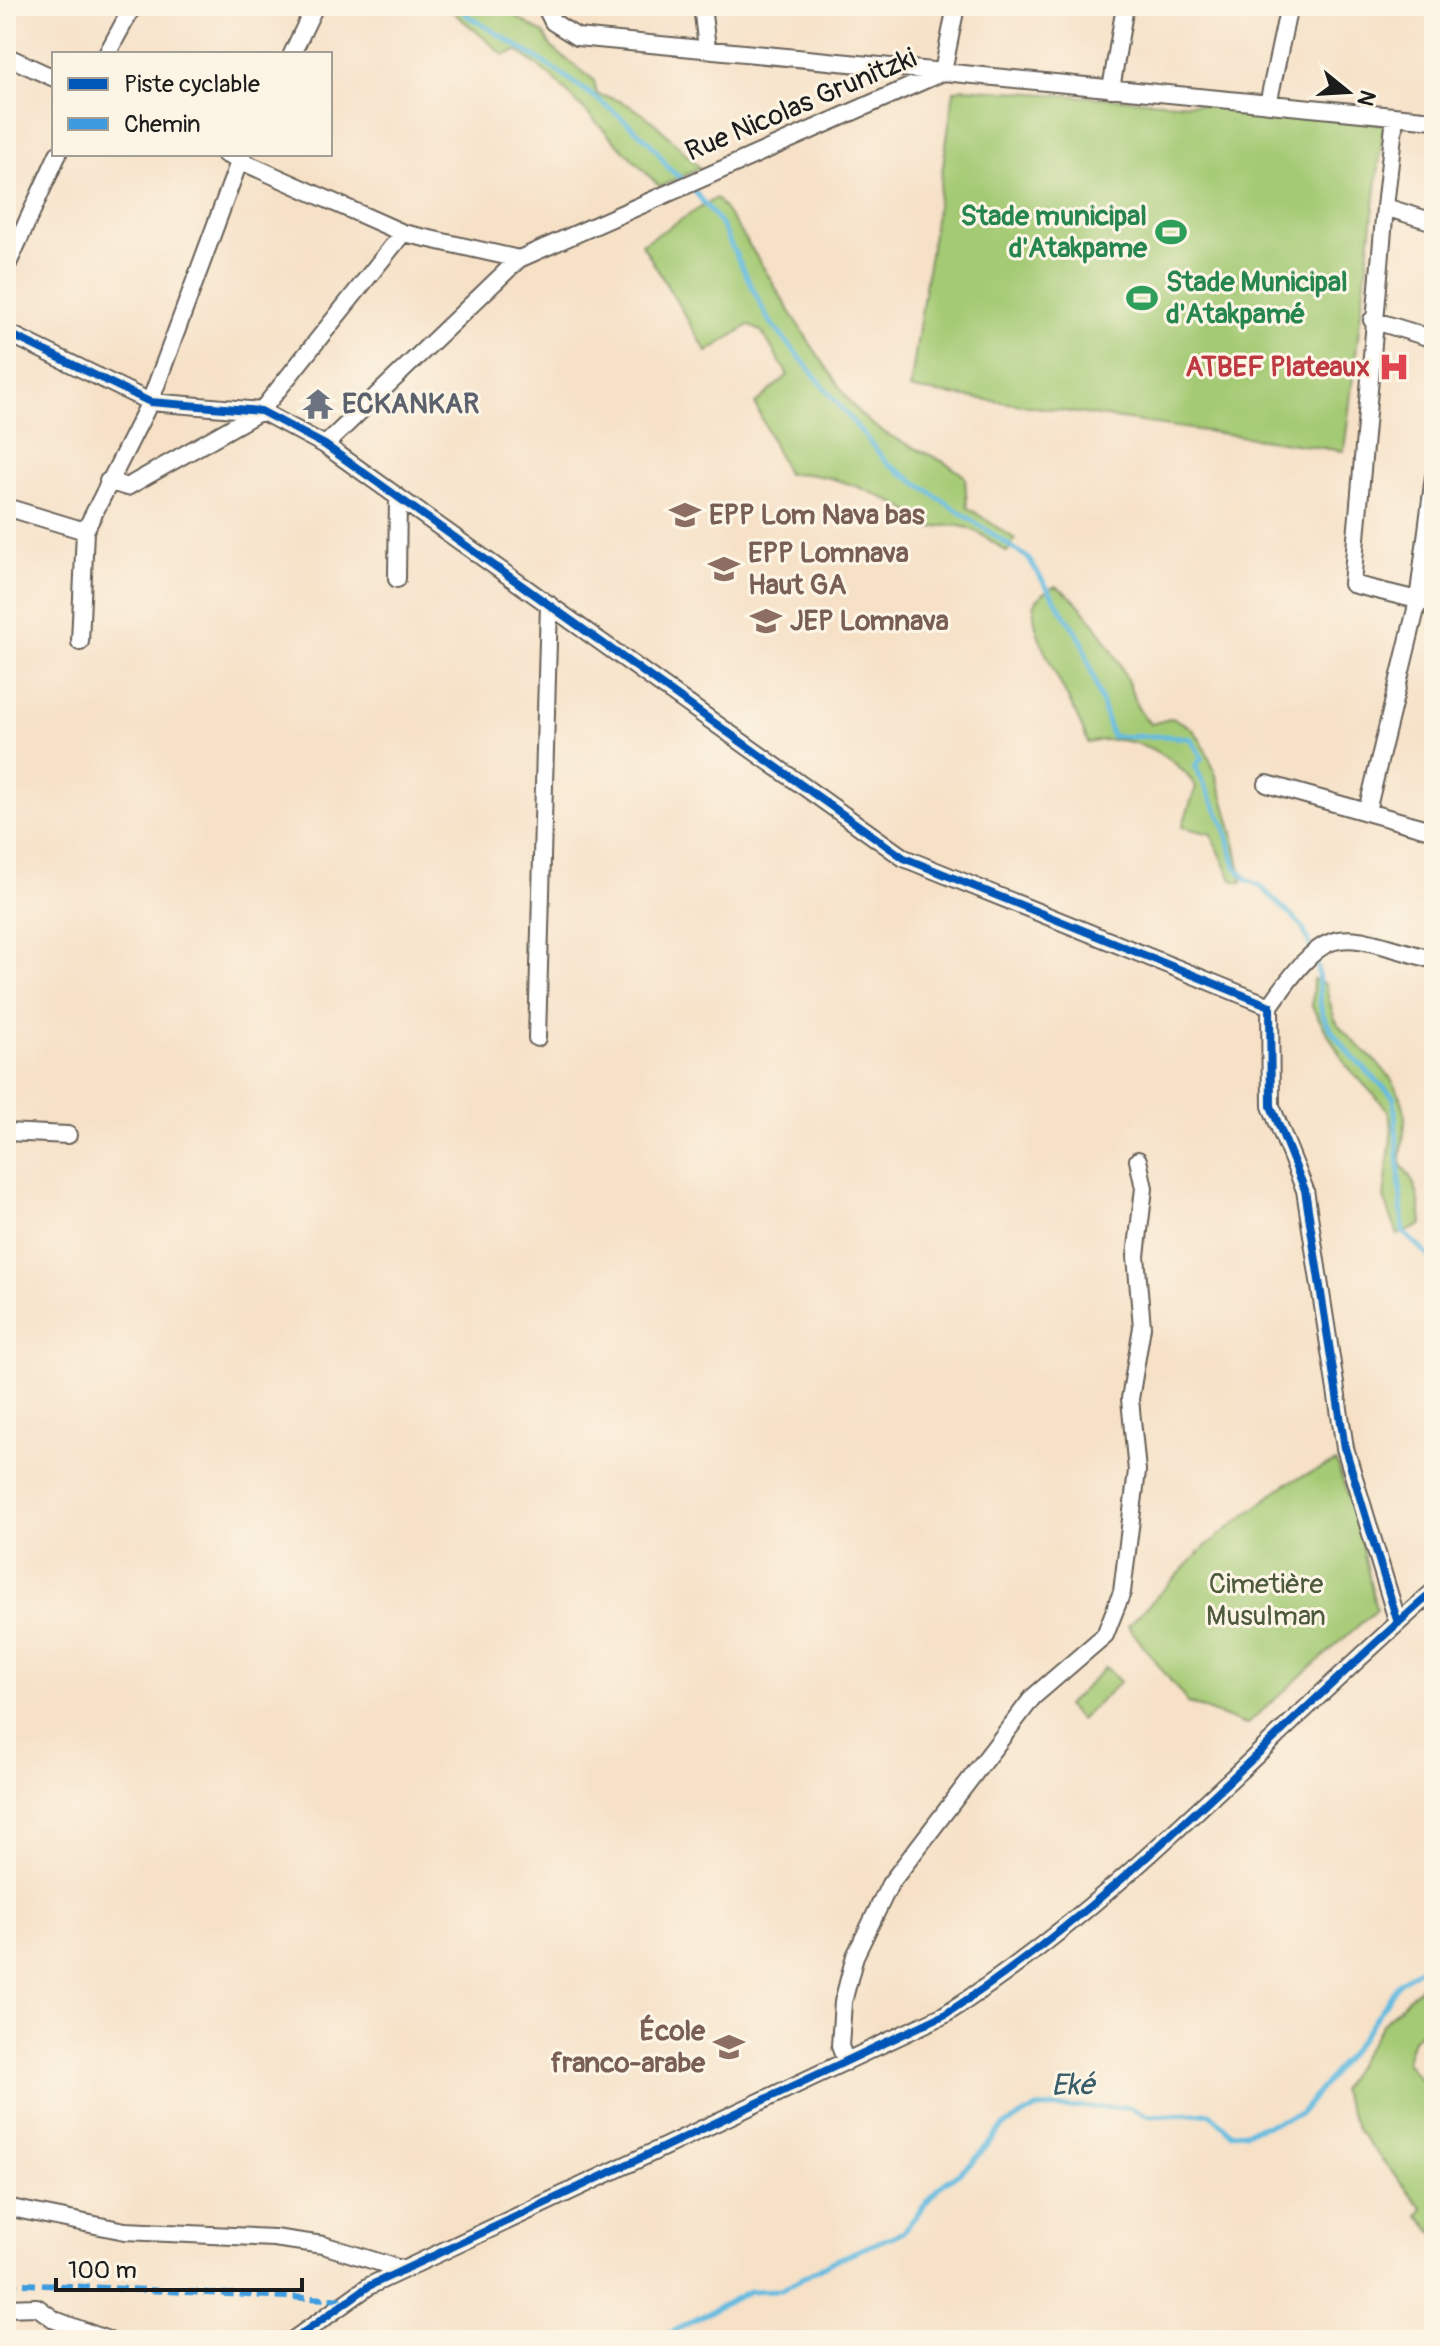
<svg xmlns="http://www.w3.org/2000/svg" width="1440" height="2346" font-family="Pangolin,sans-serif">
<rect width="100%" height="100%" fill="#fcf5e5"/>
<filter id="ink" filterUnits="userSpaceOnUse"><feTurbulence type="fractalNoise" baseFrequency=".0125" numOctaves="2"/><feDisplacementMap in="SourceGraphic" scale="16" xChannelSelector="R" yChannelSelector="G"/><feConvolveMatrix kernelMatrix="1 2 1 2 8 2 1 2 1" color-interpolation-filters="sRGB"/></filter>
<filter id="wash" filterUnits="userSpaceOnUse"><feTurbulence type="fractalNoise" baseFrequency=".006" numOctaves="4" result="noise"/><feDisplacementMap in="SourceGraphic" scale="32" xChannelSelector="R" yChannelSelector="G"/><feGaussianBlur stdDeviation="1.8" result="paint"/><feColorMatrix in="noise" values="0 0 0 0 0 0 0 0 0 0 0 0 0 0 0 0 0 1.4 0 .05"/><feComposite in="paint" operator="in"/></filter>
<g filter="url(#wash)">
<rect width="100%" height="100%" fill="#f6e1c7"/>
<!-- green -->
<path fill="#a5ca74" stroke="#607348" stroke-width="2" d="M446,6H499L544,34L552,48L594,80L597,95C640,99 670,139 700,168L660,187L552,77L518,51L504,55Z
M963,88L1206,105L1384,124L1344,451L910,389L954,91Z
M716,198C759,253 788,314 829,371C839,385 849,403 861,415C894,446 936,451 965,477L967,507L1015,539L1007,552C978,532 968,520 931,528C900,500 829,470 787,474L755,404L788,375L762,332L749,325L707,352L642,244Z
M1055,586C1081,597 1113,649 1125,675C1135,696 1132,706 1151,724L1173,718C1180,722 1188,724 1194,731C1216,757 1238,847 1242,883L1232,880L1211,834L1182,827L1196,787C1173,752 1129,732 1088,743C1077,707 1030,639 1034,608C1036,596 1046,591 1055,586Z
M1313,979L1325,984C1329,996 1331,1014 1338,1024C1360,1053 1393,1067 1403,1104C1409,1123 1400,1145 1401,1165C1418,1183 1420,1201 1422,1225L1398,1235L1384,1198L1392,1128L1388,1110L1346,1065L1312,1007Z
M1336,1462L1357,1521L1376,1610L1246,1725L1188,1703L1128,1626L1206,1546L1287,1483Z
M1106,1667L1120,1682L1080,1720L1066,1706Z
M1434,1973V2016L1413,2039L1406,2061L1434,2097V2233L1418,2215L1423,2209L1358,2131L1340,2090L1383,2023Z"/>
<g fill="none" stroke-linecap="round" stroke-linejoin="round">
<!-- stream -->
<path stroke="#63bbe0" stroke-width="5" d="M463,6L465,14C528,53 594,90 648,141C664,156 662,167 685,181
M692,188L720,223L768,319L887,463L1028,558L1082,641L1112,736C1139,738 1165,733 1191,739L1202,758L1195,766L1224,824L1236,867L1247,880L1259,885L1302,926L1311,949
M1315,958C1322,976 1316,998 1323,1015C1335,1043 1372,1076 1394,1097L1403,1232L1430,1257L1434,1299
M657,2340L749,2291L781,2290L835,2260L903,2232L938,2188L972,2163L1004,2126L1037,2108L1128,2107L1150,2116L1210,2113L1231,2133L1245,2132L1300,2114L1360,2040L1400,1982L1434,1960"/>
</g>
</g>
<g filter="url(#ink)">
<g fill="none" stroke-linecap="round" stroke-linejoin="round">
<defs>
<path id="street" d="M545,6L553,22L577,37L943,72L956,6
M702,6L707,48
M107,54L133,6
M292,54L315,6
M6,56L54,78
M1111,89L1125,6
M1268,104L1289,6
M1395,117L1385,207L1434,222
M225,154L403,233L519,259
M1385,207L1352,584L1434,604
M6,268L58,154
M1372,320L1434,339
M6,332L150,402L261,411L325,445L904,858L1270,1006L1271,1106L1305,1190L1345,1448L1398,1623
M325,445L519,259L943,72L1434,120
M108,481L127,487L261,411L403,233
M6,507L85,531
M397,579L398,497
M80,642L85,531L150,402L242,154
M1267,784L1434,831
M1367,811L1418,601L1434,476
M1270,1006C1332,917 1338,934 1434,960
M537,1038L549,604
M6,1132L68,1135
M846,2062L840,2046L843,2002L855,1956L890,1884L1033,1697L1105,1635L1122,1592L1137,1471L1130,1399L1142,1327L1136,1256L1144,1188L1138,1160
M6,2207L125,2231L274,2238L323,2245L401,2269
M6,2308L37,2307L55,2320L108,2340
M293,2340L369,2286L944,2015C1127,1897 1271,1732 1434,1591"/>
</defs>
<!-- street casing -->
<use href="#street" stroke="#686158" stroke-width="20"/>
<!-- street -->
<use href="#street" stroke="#fff" stroke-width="16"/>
<!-- quiet -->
<path stroke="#3c9bdf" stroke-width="6" stroke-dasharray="12 6" stroke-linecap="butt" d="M6,2283L348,2300"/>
<defs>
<path id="cycleway" d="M6,332L150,402L261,411L325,445L904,858L1270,1006L1271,1106L1305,1190L1345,1448L1398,1623
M293,2340L369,2286L944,2015C1127,1897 1271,1732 1434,1591"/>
</defs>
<!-- cycleway casing -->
<use href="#cycleway" stroke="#fcf5e5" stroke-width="13"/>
<!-- cycleway -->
<use href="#cycleway" stroke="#0057b8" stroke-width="8"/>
</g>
</g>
<!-- icons -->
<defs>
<symbol id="stadium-bare" viewBox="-9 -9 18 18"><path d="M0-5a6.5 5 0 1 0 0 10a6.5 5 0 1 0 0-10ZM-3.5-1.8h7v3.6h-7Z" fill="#2e9e5b" stroke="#fcf5e5" stroke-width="2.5" paint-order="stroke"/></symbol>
<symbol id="hospital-bare" viewBox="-9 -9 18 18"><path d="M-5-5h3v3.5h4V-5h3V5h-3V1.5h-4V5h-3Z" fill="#e0444e" stroke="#fcf5e5" stroke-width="2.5" paint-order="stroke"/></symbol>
<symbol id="temple-bare" viewBox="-9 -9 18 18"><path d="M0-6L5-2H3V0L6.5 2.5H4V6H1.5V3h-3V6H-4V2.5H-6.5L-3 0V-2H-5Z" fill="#6b7280" stroke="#fcf5e5" stroke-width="2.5" paint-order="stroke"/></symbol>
<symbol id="school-bare" viewBox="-9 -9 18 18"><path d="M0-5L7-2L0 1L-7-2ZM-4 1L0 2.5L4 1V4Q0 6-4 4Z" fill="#8d6e63" stroke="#fcf5e5" stroke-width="2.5" paint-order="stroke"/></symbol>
</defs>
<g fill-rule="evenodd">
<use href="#stadium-bare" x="1149" y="210" width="44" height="44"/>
<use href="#stadium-bare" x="1120" y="276" width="44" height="44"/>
<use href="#hospital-bare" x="1372" y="345" width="44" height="44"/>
<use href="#temple-bare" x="296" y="382" width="44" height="44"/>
<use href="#school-bare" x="663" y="493" width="44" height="44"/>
<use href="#school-bare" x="702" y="547" width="44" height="44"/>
<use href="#school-bare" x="744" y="599" width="44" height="44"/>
<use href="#school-bare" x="707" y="2025" width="44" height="44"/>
</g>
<g text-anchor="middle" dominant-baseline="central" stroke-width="6" stroke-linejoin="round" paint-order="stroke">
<!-- street labels -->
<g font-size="28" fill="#1c1c1c" stroke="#fcf5e5">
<text transform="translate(801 105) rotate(-23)">Rue Nicolas Grunitzki</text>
</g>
<!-- leisure labels -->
<g font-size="28" font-weight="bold" fill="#27864d" stroke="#fcf5e5" text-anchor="end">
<text x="1147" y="216">Stade municipal<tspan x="1147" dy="32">d'Atakpame</tspan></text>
<text x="1166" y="282" text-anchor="start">Stade Municipal<tspan x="1166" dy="32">d'Atakpamé</tspan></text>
</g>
<!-- health labels -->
<g font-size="28" font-weight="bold" fill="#be3a42" stroke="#fcf5e5" text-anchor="end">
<text x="1370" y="367">ATBEF Plateaux</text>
</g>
<!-- worship labels -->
<g font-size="28" font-weight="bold" fill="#5b616d" stroke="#fcf5e5" text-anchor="start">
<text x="342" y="404">ECKANKAR</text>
</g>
<!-- education labels -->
<g font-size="28" font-weight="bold" fill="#785e54" stroke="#fcf5e5" text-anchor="start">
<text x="709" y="515">EPP Lom Nava bas</text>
<text x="748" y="553">EPP Lomnava<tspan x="748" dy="32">Haut GA</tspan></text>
<text x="790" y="621">JEP Lomnava</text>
<text x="705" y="2031" text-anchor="end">École<tspan x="705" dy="32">franco-arabe</tspan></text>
</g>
<!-- park labels -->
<g font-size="28" fill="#4c593b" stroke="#fcf5e5">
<text x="1266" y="1584">Cimetière<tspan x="1266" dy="32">Musulman</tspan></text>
</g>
<!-- water labels -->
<g font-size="30" font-style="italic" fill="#385c6a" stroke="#fcf5e5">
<text transform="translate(1073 2085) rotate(-1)">Eké</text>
</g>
</g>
<!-- margin -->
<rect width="1440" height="2346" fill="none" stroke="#fcf5e5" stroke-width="32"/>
<!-- legend -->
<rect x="52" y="52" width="280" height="104" fill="#fcf5e5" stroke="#a29e95" stroke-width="2"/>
<rect x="68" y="78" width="40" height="12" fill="#0057b8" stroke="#a29e95" stroke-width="2"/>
<text x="124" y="92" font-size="24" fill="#1c1c1c">Piste cyclable</text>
<rect x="68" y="118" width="40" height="12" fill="#3c9bdf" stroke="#a29e95" stroke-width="2"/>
<text x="124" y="132" font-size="24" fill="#1c1c1c">Chemin</text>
<!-- north arrow -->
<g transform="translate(1348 92) rotate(108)" stroke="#fcf5e5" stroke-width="6" paint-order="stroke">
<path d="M0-6L14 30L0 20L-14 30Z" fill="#1c1c1c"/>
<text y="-12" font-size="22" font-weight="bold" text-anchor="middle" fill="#1c1c1c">N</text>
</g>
<!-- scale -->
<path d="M56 2278v12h246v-12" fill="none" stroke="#1c1c1c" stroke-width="4"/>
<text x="68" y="2278" font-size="24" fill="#1c1c1c" stroke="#fcf5e5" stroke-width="6" paint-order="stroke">100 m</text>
</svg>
